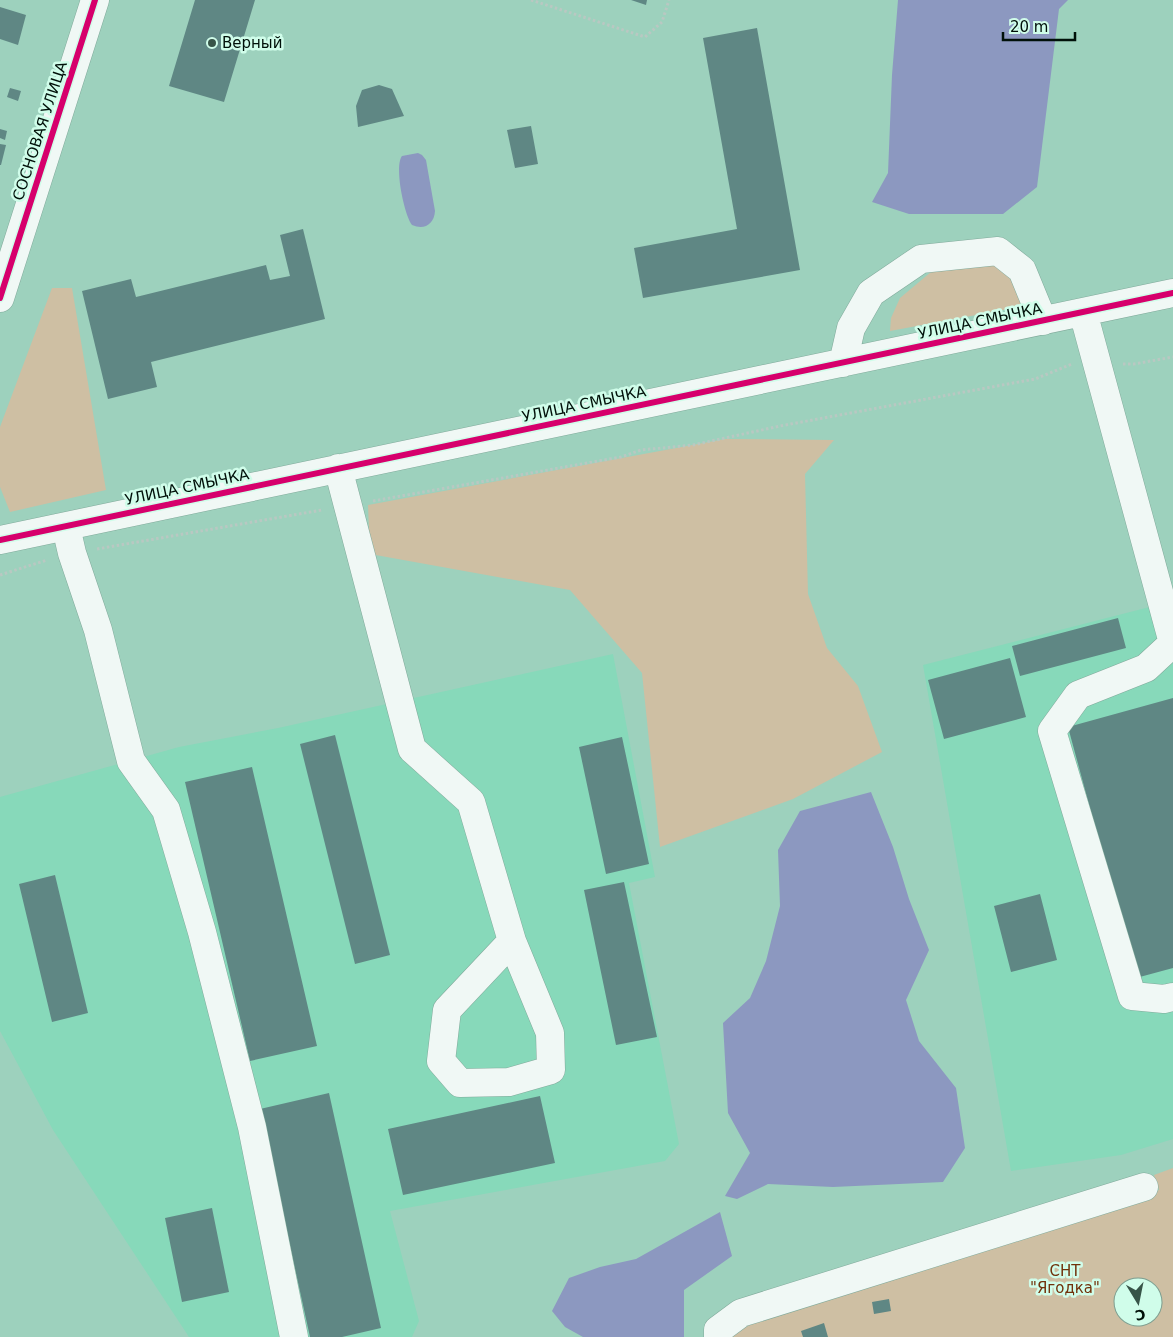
<svg xmlns="http://www.w3.org/2000/svg" width="1173" height="1337" font-family="'DejaVu Sans',sans-serif">
<rect width="100%" height="100%" fill="#9dd1bd"/>
<!-- built -->
<path fill="#87d9ba" d="M1173,601V1139L1121,1155L1011,1171L923,665Z
M613,654L655,877L629,883L679,1144L665,1161L390,1211L419,1321L412,1337H189L53,1130L0,1031V797L179,747L278,728Z"/>
<!-- green -->
<path fill="#cebfa3" fill-rule="evenodd" d="M979,260L1008,270L1020,281V307L890,331L891,318L900,298L931,272Z
M52,288H72L106,490L10,512L0,487V427Z
M725,439L834,440L805,474L808,594L827,648L858,686L882,752L793,799L660,847L642,673L570,590L370,554L368,505Z
M1173,1168V1337H725L747,1320L1159,1190L1154,1175ZM1123,1287H1153V1317H1123Z"/>
<!-- water -->
<path fill="#8c98c0" d="M898,0H1068L1059,9L1037,187L1003,214H909L872,202L888,173L892,75Z
M418,153L422,155L426,160L435,211C434,225 424,230 412,225C404,214 394,166 402,156Z
M871,792L893,847L909,899L929,950L906,1000L919,1041L956,1088L965,1148L943,1182L833,1187L768,1184L737,1199L725,1196L750,1153L728,1113L723,1023L750,998L766,961L780,906L778,850L800,811Z
M720,1212L732,1256L684,1290V1337H583L565,1327L552,1311L569,1278L600,1267L636,1259Z"/>
<!-- building -->
<path fill="#5f8784" d="M195,0H255L224,102L169,86Z
M631,0H647L646,5Z
M0,7L26,15L18,45L0,39Z
M757,28L800,270L643,298L634,248L737,229L703,38Z
M379,85L392,89L404,116L358,127L356,106L362,90Z
M10,88L21,91L18,101L7,97Z
M531,126L538,164L515,168L507,130Z
M0,129L7,131L5,140L0,138Z
M0,144L6,145L1,165H0Z
M303,229L325,319L151,362L157,387L108,399L82,291L131,279L136,297L266,265L270,280L290,276L280,235Z
M1118,618L1126,648L1020,676L1012,646Z
M1010,658L1026,717L944,739L928,680Z
M1173,698V968L1136,978L1068,727Z
M335,735L390,955L355,964L300,744Z
M622,737L649,864L606,874L579,747Z
M252,767L317,1046L250,1061L185,782Z
M55,875L88,1013L52,1022L19,884Z
M624,882L657,1037L616,1045L584,890Z
M1040,894L1057,960L1011,972L994,906Z
M329,1093L381,1328L342,1337H310L260,1109Z
M540,1096L555,1163L403,1195L388,1129Z
M212,1208L229,1292L182,1302L165,1218Z
M889,1299L891,1311L874,1314L872,1302Z
M824,1323L828,1337H803L801,1331Z"/>
<g fill="none" stroke-linecap="round" stroke-linejoin="round">
<defs>
<path id="minor" d="M0,298L95,0
M1083,312L1173,643L1146,668L1078,695L1052,731L1132,996L1164,999L1173,997
M843,363L851,328L871,293L921,259L998,251L1022,270L1043,321
M338,468L412,749L471,802L512,941L447,1010L441,1061L460,1083L509,1082L551,1070L550,1033L512,941
M66,527L72,553L98,630L131,761L166,810L202,932L252,1127L294,1337
M0,540L1173,293
M718,1337V1330L741,1313L1144,1187"/>
</defs>
<!-- minor casing -->
<use href="#minor" stroke="#81aa9b" stroke-width="29"/>
<!-- path -->
<path stroke="#b9c8c2" stroke-width="3" stroke-dasharray="2.5 2.5" stroke-linecap="butt" d="M531,0L645,37L662,22L669,0
M1123,364H1134L1173,357
M373,501L621,457L641,450L693,445L780,426L1035,379L1072,364
M97,549L322,510
M0,575L47,560"/>
<!-- minor -->
<use href="#minor" stroke="#f0f8f5" stroke-width="28"/>
<defs>
<path id="cycleway" d="M0,298L95,0
M0,540L1173,293"/>
</defs>
<!-- cycleway casing -->
<use href="#cycleway" stroke="#d0fdea" stroke-width="9"/>
<!-- cycleway -->
<use href="#cycleway" stroke="#d6006c" stroke-width="6"/>
</g>
<!-- markers -->
<circle fill="#375448" stroke="#d0fdea" stroke-width="2" cx="212" cy="43" r="5"/>
<g text-anchor="middle" dominant-baseline="central" stroke-width="5" stroke-linejoin="round" paint-order="stroke">
<!-- poi labels -->
<g font-size="15" fill="#001009" stroke="#d0fdea" text-anchor="start">
<text x="222" y="43">Верный</text>
</g>
<!-- street labels -->
<g font-size="15" fill="#001009" stroke="#d0fdea">
<text transform="translate(40 131) rotate(-72)">СОСНОВАЯ УЛИЦА</text>
<text transform="translate(980 321) rotate(-12)">УЛИЦА СМЫЧКА</text>
<text transform="translate(584 404) rotate(-12)">УЛИЦА СМЫЧКА</text>
<text transform="translate(187 487) rotate(-12)">УЛИЦА СМЫЧКА</text>
</g>
<!-- park labels -->
<g font-size="15" fill="#71310a" stroke="#d0fdea">
<text x="1065" y="1271">СНТ<tspan x="1065" dy="17">"Ягодка"</tspan></text>
</g>
</g>
<!-- north arrow -->
<g transform="translate(1138 1302) rotate(170)"><circle r="24" fill="#d0fdea" stroke="#7d9e90"/>
<path d="M0-4L9 19L0 12L-9 19Z" fill="#375448"/>
<text y="-8" font-size="14" font-weight="bold" text-anchor="middle" fill="#001009">С</text>
</g>
<!-- scale -->
<path d="M1003 32v8h72v-8" fill="none" stroke="#001009" stroke-width="2.5"/>
<text x="1010" y="32" font-size="15" fill="#001009" stroke="#d0fdea" stroke-width="4" paint-order="stroke">20 m</text>
</svg>
